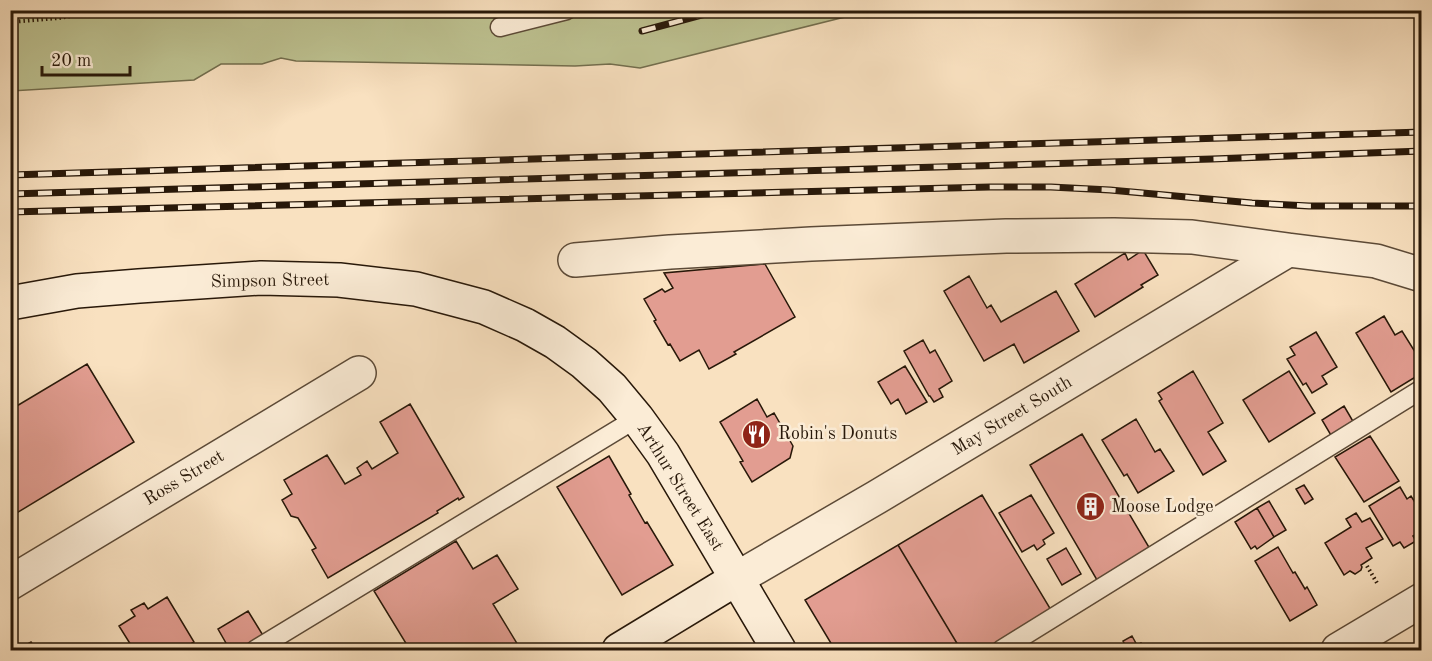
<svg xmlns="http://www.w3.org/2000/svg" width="1432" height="661" font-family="'Old Standard TT',serif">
<rect width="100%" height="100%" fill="#f9e1c0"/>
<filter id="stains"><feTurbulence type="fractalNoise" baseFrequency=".00333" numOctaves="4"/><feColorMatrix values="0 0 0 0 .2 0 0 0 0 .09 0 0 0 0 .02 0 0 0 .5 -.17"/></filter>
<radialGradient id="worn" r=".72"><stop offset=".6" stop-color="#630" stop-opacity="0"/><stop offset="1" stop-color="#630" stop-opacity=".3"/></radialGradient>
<!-- green -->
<path fill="#bec392" stroke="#736e4e" stroke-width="1.5" d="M33,11H869L640,68L610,64L575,66L296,61L281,58L262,64H221L194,80L11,91V13Z"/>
<!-- building -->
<path fill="#e29d91" stroke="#281809" stroke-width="1.5" d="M1143,250L1158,275L1141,285L1143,287L1095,317L1075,284L1125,253L1128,260Z
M765,264L795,317L734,352L736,354L709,369L699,350L680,361L670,344L668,345L654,321L656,320L644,299L662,289L665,292L673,288L664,273Z
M969,276L987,308L991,305L1001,322L1056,291L1079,331L1024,363L1014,344L984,361L944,291Z
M1384,316L1395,335L1402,331L1422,363V373L1391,392L1356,333Z
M1316,332L1337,367L1322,376L1327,384L1312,393L1306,383L1303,385L1287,359L1295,355L1290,347Z
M923,340L930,353L935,350L952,381L939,389L943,397L934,402L930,396H929L904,351Z
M87,364L134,442L10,517V410Z
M905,366L927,402L906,414L898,399L891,404L878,382Z
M1193,371L1223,423L1208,432L1226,461L1203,475L1159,401L1162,399L1158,393Z
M1289,371L1315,413L1269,442L1243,400Z
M757,399L767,417L774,413L793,446L790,458L752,482L740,462L743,461L720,422Z
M410,404L464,497L459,500L458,498L437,511L438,513L328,578L312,550L316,548L298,518L291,516L282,500L292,494L284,480L327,455L345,484L361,475L357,468L367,461L372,469L398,453L380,422Z
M1344,406L1354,423L1332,437L1322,420Z
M1136,419L1155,452L1160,449L1174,471L1138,493L1127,474L1124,476L1102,440Z
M1082,434L1150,549L1097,580L1030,465Z
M1370,436L1399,481L1364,502L1335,457Z
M609,456L631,494L629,495L645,523L647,522L673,565L622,595L557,487Z
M1304,485L1313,499L1305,504L1296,489Z
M1400,487L1407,499L1411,496L1418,507L1415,510L1422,520V530L1413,536L1416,541L1404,548L1400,542L1393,546L1369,506Z
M982,495L1051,610L984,650H961L898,545Z
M1031,495L1054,533L1043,540L1045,544L1037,550L1034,545L1022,552L999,513Z
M1269,501L1286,530L1274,537L1257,508Z
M1257,508L1274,537L1257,549L1255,546L1251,549L1235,522Z
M1356,513L1362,522L1370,518L1383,539L1366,548L1372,558L1361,565L1362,567L1361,570L1355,574L1350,571L1344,575L1325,543L1351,527L1346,519Z
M456,541L473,569L497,555L518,589L493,604L521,650H410L374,591Z
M898,545L961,650H835L805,600Z
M1278,547L1293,573L1295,572L1305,589L1307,587L1317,605L1290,621L1255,561Z
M1066,548L1081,574L1062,585L1047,559Z
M167,597L194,642L180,650H134L119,626L135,616L131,610L144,603L148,609Z
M248,611L264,637L240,650H230L218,629Z
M1132,636L1137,645L1141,643L1145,650H1123L1127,649L1123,641Z
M31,642L36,650H17Z"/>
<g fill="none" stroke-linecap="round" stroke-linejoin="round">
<defs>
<path id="lane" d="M500,27L567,10
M255,650L637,418
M1001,650L1422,389"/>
<path id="street" d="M575,260L670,252L811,244L1006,236L1114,235L1192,237L1288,250
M736,579L877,497L1288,250L1376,261L1422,275
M10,583L359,373
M1338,650L1422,600"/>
<path id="secondary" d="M10,303L77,291L139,286L261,278L339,280L416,289L484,307L525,325L555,342L584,363L612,388L637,418L663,454L779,650
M619,650L736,579"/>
</defs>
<!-- lane casing -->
<use href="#lane" stroke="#5c4a37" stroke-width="21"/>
<!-- street casing -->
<use href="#street" stroke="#5c4a37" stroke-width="36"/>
<!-- secondary casing -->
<use href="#secondary" stroke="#281809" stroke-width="36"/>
<!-- path -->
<path stroke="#281809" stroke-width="4" stroke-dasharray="1.5 3" stroke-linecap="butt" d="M10,22L59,18L109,10
M1367,566L1377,583"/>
<!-- lane -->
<use href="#lane" stroke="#fbecd6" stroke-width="18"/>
<!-- street -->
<use href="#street" stroke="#fbecd6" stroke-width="33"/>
<!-- secondary -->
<use href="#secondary" stroke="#fbecd6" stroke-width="33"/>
<defs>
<path id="rail" d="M642,31L720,10
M10,175L1422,132
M10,194L1212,159L1422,151
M10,212L990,187H1051L1110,190L1252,203L1309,206H1422"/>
</defs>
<!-- rail casing -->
<use href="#rail" stroke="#281809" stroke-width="7"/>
<!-- rail -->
<use href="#rail" stroke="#fbecd6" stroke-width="4.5" stroke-dasharray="14" stroke-linecap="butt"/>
</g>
<!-- icons -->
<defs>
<symbol id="restaurant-disc" viewBox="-11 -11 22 22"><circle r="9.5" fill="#8f2418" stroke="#fbecd6"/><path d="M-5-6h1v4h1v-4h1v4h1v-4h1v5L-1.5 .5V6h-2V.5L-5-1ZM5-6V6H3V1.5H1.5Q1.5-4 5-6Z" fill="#fff"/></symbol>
<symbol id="building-disc" viewBox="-11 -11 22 22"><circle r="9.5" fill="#8f2418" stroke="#fbecd6"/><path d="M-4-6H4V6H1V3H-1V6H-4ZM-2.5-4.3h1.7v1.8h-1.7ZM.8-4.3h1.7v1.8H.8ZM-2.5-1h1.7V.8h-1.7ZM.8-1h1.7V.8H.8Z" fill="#fff"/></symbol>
</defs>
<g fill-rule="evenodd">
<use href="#restaurant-disc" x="740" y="418" width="33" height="33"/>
<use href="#building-disc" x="1074" y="490" width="33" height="33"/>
</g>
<g text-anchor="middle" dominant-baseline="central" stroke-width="5" stroke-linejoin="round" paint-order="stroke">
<!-- street labels -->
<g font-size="18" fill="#281809" stroke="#fbecd6">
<text transform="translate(270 281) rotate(-1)">Simpson Street</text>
<text transform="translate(1012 416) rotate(-31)">May Street South</text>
<text transform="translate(184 478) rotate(-31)">Ross Street</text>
<text transform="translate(680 487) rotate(58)">Arthur Street East</text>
</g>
<!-- poi labels -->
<g font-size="18" fill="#281809" stroke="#fbecd6" text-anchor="start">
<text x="778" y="434">Robin's Donuts</text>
<text x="1111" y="507">Moose Lodge</text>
</g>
</g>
<!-- margin -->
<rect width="1432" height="661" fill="none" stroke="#f9e1c0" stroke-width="36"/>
<rect x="12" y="12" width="1408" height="637" fill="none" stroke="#281809" stroke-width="3"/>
<rect x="18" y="18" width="1396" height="625" fill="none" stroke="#281809" stroke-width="1.5"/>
<!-- scale -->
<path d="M42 66v9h88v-9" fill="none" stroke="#281809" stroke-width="3"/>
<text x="51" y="66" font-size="18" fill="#281809" stroke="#fbecd6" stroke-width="4.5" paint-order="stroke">20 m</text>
<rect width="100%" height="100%" filter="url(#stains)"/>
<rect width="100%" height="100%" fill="url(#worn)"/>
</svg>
